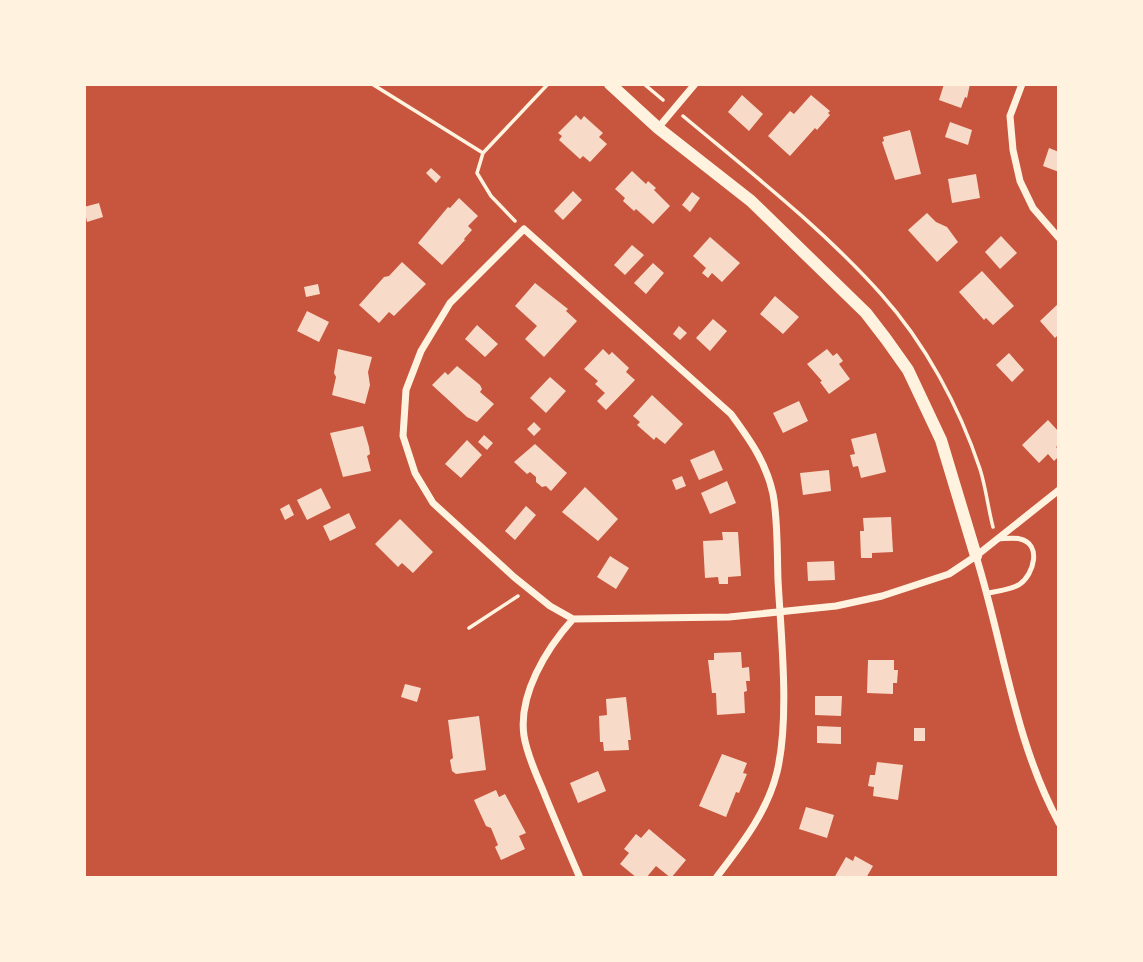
<svg xmlns="http://www.w3.org/2000/svg" width="1143" height="962" font-family="'Times New Roman',serif">
<rect width="100%" height="100%" fill="#c8553d"/>
<!-- building -->
<path fill="#f7dbc8" d="M944,84H970L967,98L965,97L961,108L939,100Z
M742,95L763,114L749,131L728,112Z
M811,95L830,111L828,113L830,115L817,130L815,128L790,156L768,136L790,111L794,114Z
M576,115L581,120L584,116L603,133L599,137L607,144L590,162L583,156L580,159L559,140L562,136L558,133Z
M950,122L972,130L968,145L945,137Z
M910,130L921,174L895,180L882,142L884,141L883,137Z
M1049,148L1059,152V172L1043,166Z
M431,168L441,177L436,183L426,173Z
M632,171L646,184L648,181L656,188L654,190L670,206L653,224L636,209L634,211L623,201L625,198L615,189Z
M976,174L980,198L952,203L948,179Z
M573,191L582,200L563,220L554,211Z
M692,192L700,198L690,212L682,205Z
M459,198L478,216L468,226L472,230L464,239L465,240L442,265L418,243L448,207L450,208Z
M99,203L103,217L87,222L84,207Z
M927,213L936,222L947,227L958,242L937,262L908,230Z
M1001,236L1017,253L1000,269L985,252Z
M710,237L740,263L722,282L712,273L708,278L702,273L706,268L693,256Z
M632,245L644,255L625,275L614,265Z
M402,262L426,284L394,316L389,312L379,323L359,305L384,277L389,276Z
M653,263L664,273L646,294L634,283Z
M982,271L1014,306L993,325L986,318L984,320L959,292Z
M535,283L568,309L566,311L577,321L544,357L525,339L537,326L515,306Z
M318,284L320,294L306,297L304,287Z
M775,296L799,317L783,334L760,314Z
M1059,303V334L1055,338L1040,321Z
M307,311L329,322L319,342L297,331Z
M713,319L727,331L710,351L696,338Z
M477,325L498,344L485,357L465,339Z
M679,326L687,333L680,340L673,334Z
M338,349L372,357L368,372L370,385L365,404L332,395L336,377L334,373Z
M603,349L609,355L612,352L629,368L626,372L635,380L606,410L597,401L605,393L595,384L598,381L584,369Z
M827,349L833,356L837,353L843,361L839,364L850,379L829,394L820,382L822,381L807,364Z
M1009,353L1024,370L1012,382L996,365Z
M457,366L480,385L482,389L480,392L494,404L477,422L467,417L432,385L445,372L448,375Z
M550,377L566,391L546,413L530,398Z
M652,395L683,424L665,444L656,437L654,440L637,425L640,422L633,416Z
M799,401L808,421L783,433L773,413Z
M1048,420L1059,432V444L1056,447L1059,450V456L1054,461L1048,454L1039,463L1022,445Z
M534,422L541,429L534,436L527,429Z
M363,426L369,447L370,454L367,456L371,471L343,477L330,433Z
M876,433L886,472L861,478L858,466L853,467L850,455L855,454L851,439Z
M484,435L493,443L487,450L478,442Z
M467,440L482,455L461,478L445,464Z
M535,444L567,473L551,491L546,486L542,487L536,482V477L530,472L527,474L514,462Z
M714,450L723,470L699,480L690,460Z
M829,470L831,491L803,495L800,473Z
M682,476L686,486L676,490L672,480Z
M727,481L736,503L710,514L701,493Z
M585,487L618,519L598,541L562,512Z
M321,488L331,508L307,520L297,500Z
M289,504L294,515L285,520L280,509Z
M526,506L536,515L515,540L505,531Z
M349,513L356,528L330,541L323,526Z
M891,517L893,552L872,553V558H861L860,531H864L863,518Z
M400,519L433,552L413,573L402,563L398,567L375,544Z
M722,532H738L741,576L728,577V584H719L718,577L705,578L703,541L723,540Z
M610,556L629,568L616,589L597,577Z
M834,561L835,580L808,581L807,562Z
M741,652L742,668L749,667L750,681H746L747,691L744,692L745,713L717,715L716,693H712L708,660H714V653Z
M868,660H894V670H898L897,683H893V694L867,693Z
M405,684L421,688L417,702L401,697Z
M815,696H842L841,716L815,715Z
M626,697L631,740H628L629,750L604,751L603,742H600L599,716L607,715L606,699Z
M479,716L486,770L456,774L452,771L450,760L453,758L448,720Z
M817,726L841,727V744L817,743Z
M914,728H925V741H914Z
M722,754L747,763L743,773L747,774L739,793L736,792L726,817L699,806Z
M877,762L903,765L898,800L873,796L874,787L868,786L870,775H875Z
M598,771L606,791L578,803L570,783Z
M496,790L499,797L505,794L526,833L519,836L525,849L501,860L495,847L498,845L491,828L486,826L474,800Z
M806,807L834,815L827,838L799,829Z
M649,829L686,860L671,878L656,866L646,878H637L620,864L629,853L624,849L636,834L641,838Z
M855,856L873,866L866,878H834L846,857L853,861Z"/>
<g fill="none" stroke-linecap="round" stroke-linejoin="round">
<!-- path -->
<path stroke="#fff3e0" stroke-width="3.5" d="M372,84L483,153
M644,84L663,100
M683,116C750,172 822,228 881,294C925,343 959,406 980,469C986,488 988,508 993,527
M515,221L491,196L477,173L483,153L548,84
M469,628L518,596"/>
<!-- service -->
<path stroke="#fff3e0" stroke-width="5" d="M988,593C998,591 1012,590 1020,584C1034,574 1042,544 1020,539C1014,537 1004,539 998,539"/>
<!-- minor -->
<path stroke="#fff3e0" stroke-width="7" d="M1022,84L1010,116L1013,150L1020,181L1033,208L1059,238
M658,128L695,84
M976,556C1004,646 1014,740 1059,823
M573,619C546,649 518,695 524,736C527,754 535,772 542,788C554,818 567,848 580,878
M716,878C741,845 767,813 777,772C790,718 781,636 778,580C777,552 778,521 773,494C766,462 750,440 731,414L524,229L450,303L421,351L406,390L403,436L415,473L433,503L514,577L550,606L573,619L729,617L836,606L882,596L949,574L976,556L1059,490"/>
<!-- tertiary -->
<path stroke="#fff3e0" stroke-width="12" d="M610,84L658,128L751,201L866,313L886,339L908,370L941,440L976,556"/>
</g>
<!-- border -->
<rect width="1143" height="962" fill="none" stroke="#fff3e0" stroke-width="172"/>
</svg>
